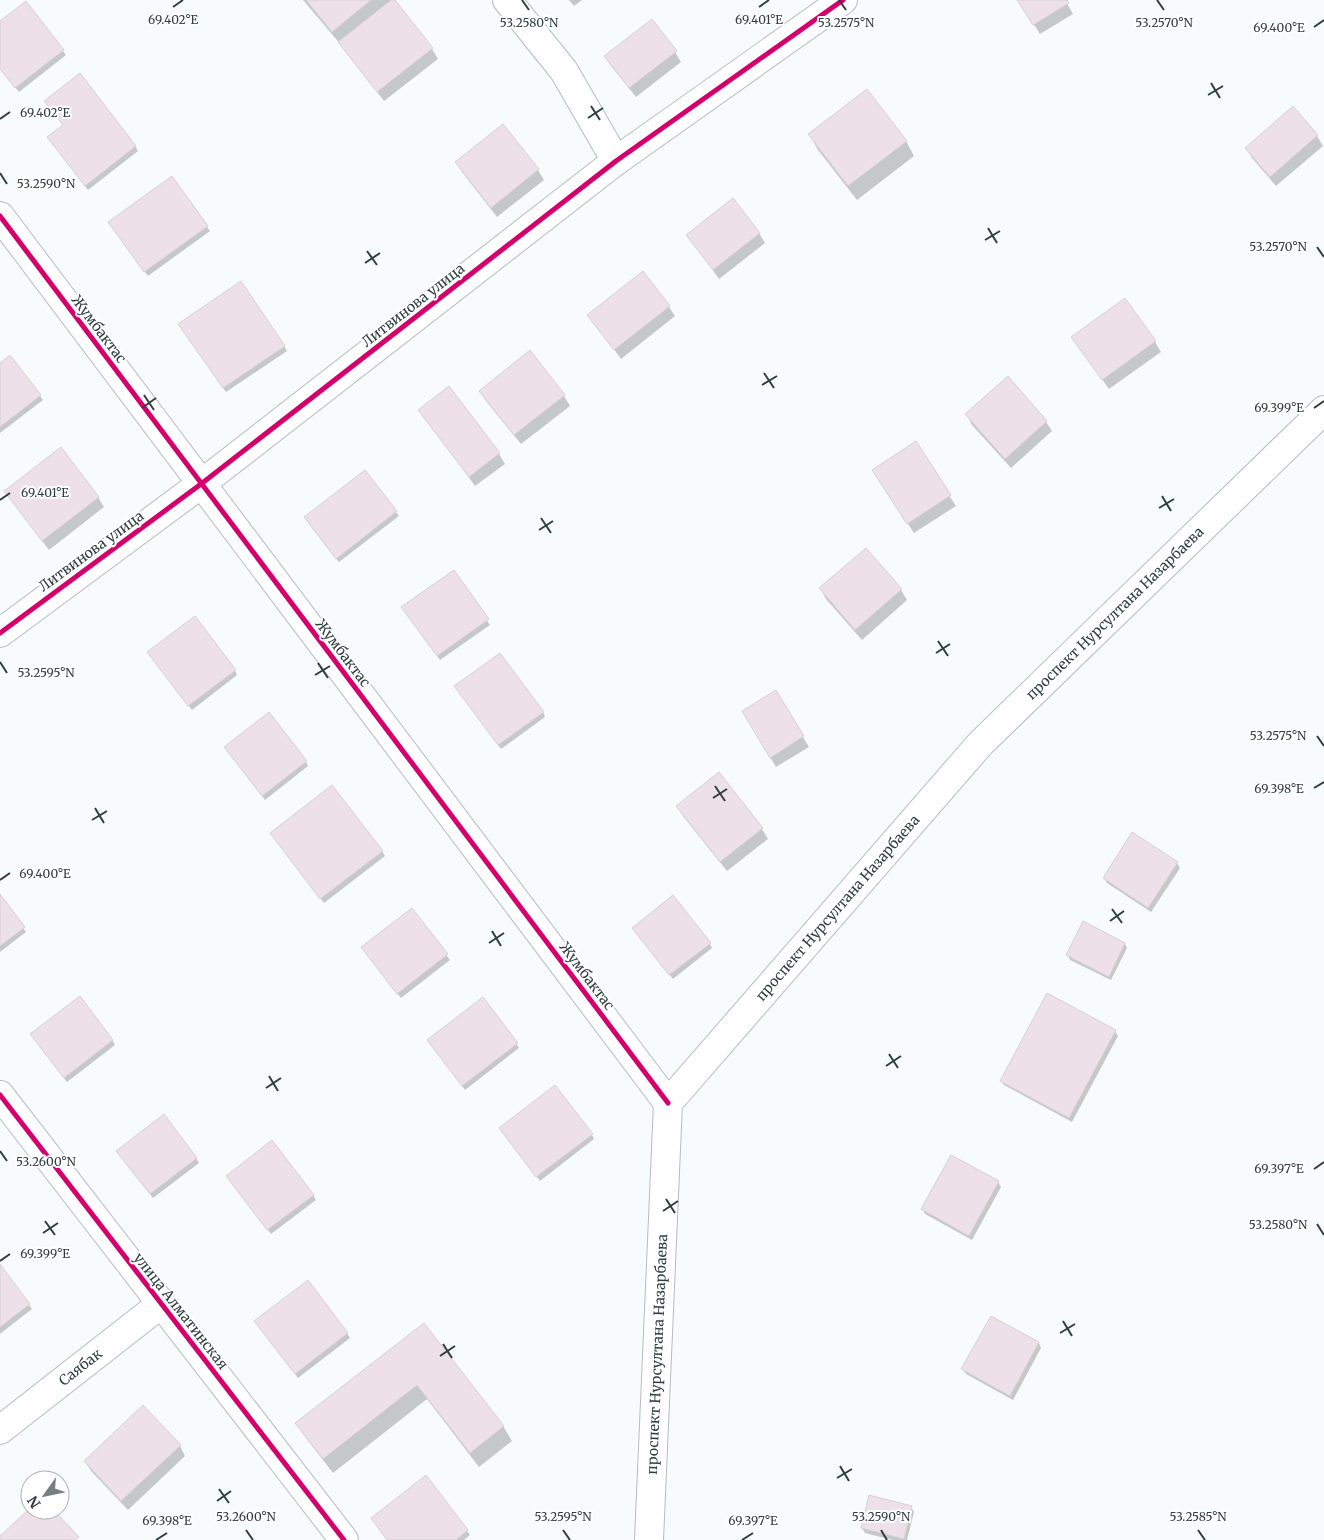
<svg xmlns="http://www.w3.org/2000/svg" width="1324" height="1540" font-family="Merriweather,serif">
<rect width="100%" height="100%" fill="#f7fbfb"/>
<!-- shadow -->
<path fill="#0003" d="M303,0H394L432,49L438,59L384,101L342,46Z
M569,0H582L574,6Z
M1018,0H1065L1073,14L1040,34Z
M0,22L63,51L66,55L19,92L0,69Z
M675,52L681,62L636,97L611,66L606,56Z
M48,106L135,146L138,151L88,190L51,142L64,126Z
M1293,108L1317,136L1323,146L1276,186L1252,158L1246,148Z
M503,125L538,170L544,180L497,217L462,172L456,162Z
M810,135L906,141L914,156L857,200L818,150Z
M112,226L207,227L210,231L148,276Z
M759,233L765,243L719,279L688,235Z
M669,307L675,316L621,359L589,315Z
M183,329L284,346L287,351L226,392Z
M1073,338L1155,342L1161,352L1109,389Z
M530,352L564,396L570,406L521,444L486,401L480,391Z
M10,357L43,400L0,433V365Z
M420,410L499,454L505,464L475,486Z
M967,415L1046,422L1052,431L1011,468L972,425Z
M915,443L956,506L914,533L879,480Z
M365,472L399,516L339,562L308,522Z
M98,497L104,507L49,550L12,501Z
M866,550L901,590L907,600L862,640L826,599L821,589Z
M454,571L490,625L440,660L406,612Z
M152,657L235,670L237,675L192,710Z
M459,691L543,712L545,717L501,749Z
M743,712L803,737L809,747L776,767Z
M228,752L306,762L308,766L265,800Z
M677,806L762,829L768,839L727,871L683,816Z
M274,838L382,851L385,856L324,903Z
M1177,863L1180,868L1151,912L1107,883L1104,878Z
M0,896L26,932L0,952Z
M412,910L450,960L401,998L365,952Z
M636,933L710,944L712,948L673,979Z
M1125,944L1127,948L1111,980L1070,960L1068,955Z
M1115,1031L1118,1036L1072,1122L1004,1085L1001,1081Z
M34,1039L112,1040L115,1045L67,1082Z
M516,1043L519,1048L465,1090L431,1044Z
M503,1133L592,1135L594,1139L540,1181Z
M120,1156L196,1158L199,1163L153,1198Z
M230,1181L313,1195L316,1200L271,1234Z
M998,1182L1001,1187L972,1240L925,1214L922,1209Z
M0,1266L32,1309L0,1334Z
M992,1317L1039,1343L1041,1348L1013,1400L966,1374L963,1369Z
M424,1324L503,1426L512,1441L479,1467L427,1399L333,1473L306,1438L297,1423Z
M258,1326L347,1333L350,1338L298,1378Z
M180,1446L185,1456L128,1510L91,1471L85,1461Z
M426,1477L470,1535L464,1540H388Z
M911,1507L914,1512L907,1540H892L865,1533L862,1528Z"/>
<!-- building -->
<path fill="#eee0e8" stroke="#d5d1d4" d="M306,0H371L332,32Z
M391,0H395L433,48L377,92L338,42Z
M1017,0H1067L1069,3L1033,25Z
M26,1L64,50L15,88L0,69V21Z
M652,19L677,51L629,88L604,56Z
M80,73L136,146L85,186L47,137L63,125L44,101Z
M867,89L907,141L848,186L808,134Z
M1293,106L1318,135L1270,177L1245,148Z
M503,124L539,169L491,208L455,162Z
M172,176L208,226L144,272L108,222Z
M733,198L760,233L713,270L686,235Z
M643,271L670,306L614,350L587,315Z
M241,281L285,346L223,388L178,324Z
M1125,298L1156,341L1102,380L1071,337Z
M530,350L565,395L514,435L479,391Z
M10,355L41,395L0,427V363Z
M1008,376L1047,421L1005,459L965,414Z
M449,386L500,453L469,477L418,410Z
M916,441L951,495L907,524L872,470Z
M61,447L99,497L42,541L4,491Z
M365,470L397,511L336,559L304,517Z
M866,548L902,589L855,630L819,588Z
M454,570L489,619L437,656L401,607Z
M195,616L236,670L188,706L147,652Z
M500,653L544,712L498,745L454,686Z
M776,690L804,736L770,758L742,711Z
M269,712L307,761L262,796L224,747Z
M719,772L763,828L720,862L676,806Z
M332,785L383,851L320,899L270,833Z
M1132,832L1178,862L1148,908L1103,878Z
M0,894L25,927L0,946Z
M673,895L711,943L669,975L632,928Z
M412,908L448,954L397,994L361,947Z
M1083,921L1125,943L1109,977L1066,955Z
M1047,993L1116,1030L1069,1118L1000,1081Z
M80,996L113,1040L64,1078L30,1034Z
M483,997L518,1043L462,1086L427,1040Z
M555,1085L593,1134L536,1177L499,1128Z
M164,1114L197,1158L150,1194L116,1151Z
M272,1140L314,1195L267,1230L226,1176Z
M951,1155L999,1181L969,1236L921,1209Z
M0,1264L30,1304L0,1327Z
M308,1280L348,1333L295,1374L254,1321Z
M991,1316L1039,1342L1010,1396L961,1369Z
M424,1323L504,1426L470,1453L417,1385L323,1459L295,1423Z
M143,1405L181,1445L121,1501L84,1461Z
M426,1475L468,1530L456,1540H387L371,1518Z
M869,1495L912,1506L904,1539L861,1528Z
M30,1508V1510H54L79,1537L75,1540H0V1536Z"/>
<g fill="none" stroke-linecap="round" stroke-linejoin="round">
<defs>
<g id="minor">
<path d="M507,0L564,71L616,161"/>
<path d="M0,216L668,1103"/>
<path d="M0,633L201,484L616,161L843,0"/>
<path d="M0,1095L344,1540"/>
<path id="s1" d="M0,1430L161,1304"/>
<path id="s2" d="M649,1540L668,1103L980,744L1324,410"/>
</g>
</defs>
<!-- minor casing -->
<use href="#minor" stroke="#b5bdbe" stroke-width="30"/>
<!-- minor -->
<use href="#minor" stroke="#fefefe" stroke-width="28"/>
<defs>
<path id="cycleway" d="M0,216L668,1103
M0,633L201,484L616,161L843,0
M0,1095L344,1540"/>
</defs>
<!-- cycleway casing -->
<use href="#cycleway" stroke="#fff" stroke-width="8"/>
<!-- cycleway -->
<use href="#cycleway" stroke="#d6006c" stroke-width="5"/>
</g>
<!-- ticks -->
<path fill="none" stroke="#2f3e3f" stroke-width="2" d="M522,0L529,10M839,0L846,10M1157,0L1164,10M173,7L183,0M759,7L769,0M1314,27L1324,20M1211,83L1220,98M1208,95L1223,86M591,106L600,120M588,118L603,108M0,119L10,112M0,173L7,184M988,228L997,243M985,240L1000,231M1317,247L1324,257M367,251L377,265M365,263L380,253M764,373L774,388M762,385L777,376M144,395L154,410M142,408L156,398M1314,408L1324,401M1162,496L1171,511M0,500L10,493M1159,508L1174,499M541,518L551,533M539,530L553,521M938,641L948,656M936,653L950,644M0,662L7,673M318,663L328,678M315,675L330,666M1317,736L1324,746M715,786L725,801M1314,788L1324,782M713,798L727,789M95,808L104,823M92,820L107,811M0,880L10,873M1112,909L1122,923M1110,921L1124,911M492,931L501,946M489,943L504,933M889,1054L898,1068M886,1066L901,1056M269,1076L278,1091M266,1088L281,1078M0,1151L7,1161M1314,1169L1324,1162M666,1199L675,1213M663,1211L678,1201M45,1221L55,1235M1317,1224L1324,1235M43,1233L58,1223M0,1261L10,1254M1063,1321L1072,1336M1060,1333L1075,1324M443,1344L452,1358M440,1356L455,1346M840,1466L849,1481M837,1478L852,1469M219,1489L229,1503M217,1501L231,1491M246,1530L253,1540M563,1530L570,1540M881,1530L887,1540M1198,1530L1205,1540M156,1540L167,1533M742,1540L753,1533"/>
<g text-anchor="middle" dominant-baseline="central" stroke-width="4" stroke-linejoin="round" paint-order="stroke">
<!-- street labels -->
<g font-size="14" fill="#2f3e3f" stroke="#fff">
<text transform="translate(413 305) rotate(-38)">Литвинова улица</text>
<text transform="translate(99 329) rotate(53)">Жумбактас</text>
<text transform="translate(91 551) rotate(-36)">Литвинова улица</text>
<text stroke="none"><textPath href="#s2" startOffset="1101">проспект Нурсултана Назарбаева</textPath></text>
<text transform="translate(343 653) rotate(53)">Жумбактас</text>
<text stroke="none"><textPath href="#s2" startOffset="696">проспект Нурсултана Назарбаева</textPath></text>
<text transform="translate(587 976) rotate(53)">Жумбактас</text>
<text transform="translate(181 1311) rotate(52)">улица Алматинская</text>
<text stroke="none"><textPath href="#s2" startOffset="186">проспект Нурсултана Назарбаева</textPath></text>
<text stroke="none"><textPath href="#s1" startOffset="102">Саябак</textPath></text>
</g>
</g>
<g font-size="12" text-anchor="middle" fill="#2f3e3f" stroke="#fff" stroke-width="4" stroke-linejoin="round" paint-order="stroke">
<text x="759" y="24">69.401°E</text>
<text x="173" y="24">69.402°E</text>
<text x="529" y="27">53.2580°N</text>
<text x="846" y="27">53.2575°N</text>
<text x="1164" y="27">53.2570°N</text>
<text x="1279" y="32">69.400°E</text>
<text x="45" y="117">69.402°E</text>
<text x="46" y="188">53.2590°N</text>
<text x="1278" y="251">53.2570°N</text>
<text x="1279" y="412">69.399°E</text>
<text x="45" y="497">69.401°E</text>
<text x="46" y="677">53.2595°N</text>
<text x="1278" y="740">53.2575°N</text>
<text x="1279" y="793">69.398°E</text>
<text x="45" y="878">69.400°E</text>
<text x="46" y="1166">53.2600°N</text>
<text x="1279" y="1173">69.397°E</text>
<text x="1278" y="1229">53.2580°N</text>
<text x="45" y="1258">69.399°E</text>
<text x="246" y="1521">53.2600°N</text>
<text x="563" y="1521">53.2595°N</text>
<text x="881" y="1521">53.2590°N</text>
<text x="1198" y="1521">53.2585°N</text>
<text x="167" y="1525">69.398°E</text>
<text x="753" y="1525">69.397°E</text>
</g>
<!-- north arrow -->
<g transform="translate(45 1495) rotate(237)"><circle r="24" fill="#ffffff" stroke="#acb2b2"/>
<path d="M0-4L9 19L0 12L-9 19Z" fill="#758081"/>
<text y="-8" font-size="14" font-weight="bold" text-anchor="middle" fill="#2f3e3f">N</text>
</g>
</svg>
